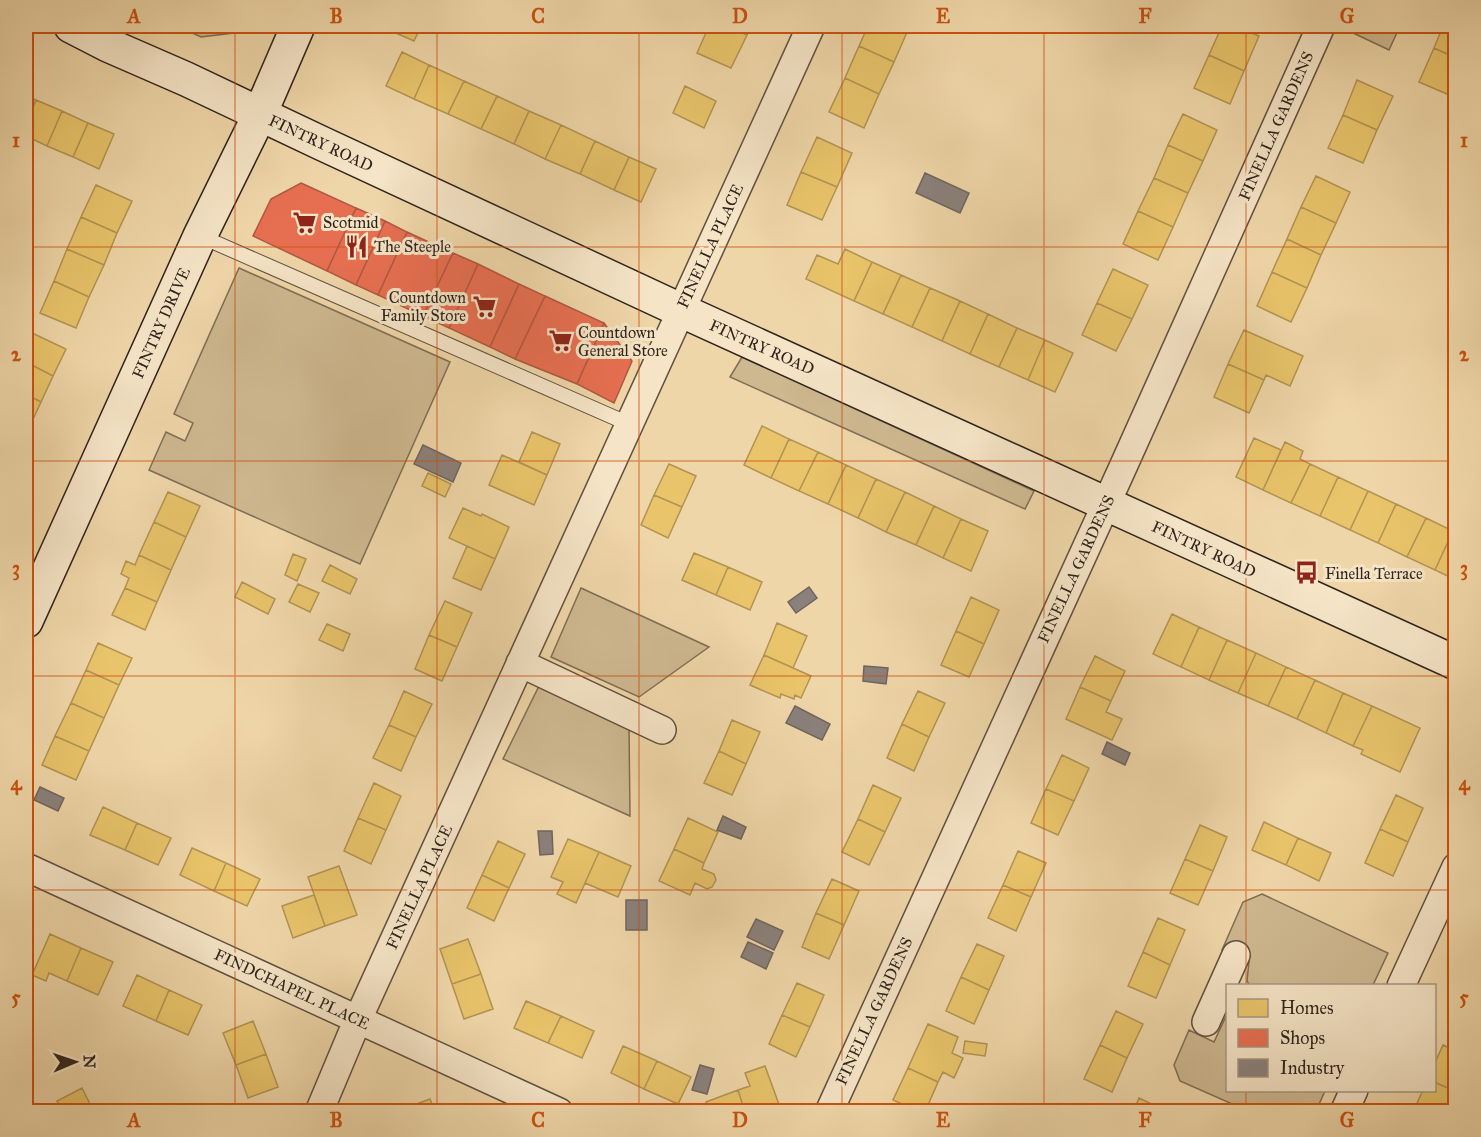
<svg xmlns="http://www.w3.org/2000/svg" width="1481" height="1137" font-family="'IM FELL Great Primer',serif">
<rect width="100%" height="100%" fill="#efd6a8"/>
<filter id="stains"><feTurbulence type="fractalNoise" baseFrequency=".00333" numOctaves="4"/><feColorMatrix values="0 0 0 0 .2 0 0 0 0 .09 0 0 0 0 .02 0 0 0 .5 -.17"/></filter>
<radialGradient id="worn" r=".72"><stop offset=".6" stop-color="#630" stop-opacity="0"/><stop offset="1" stop-color="#630" stop-opacity=".3"/></radialGradient>
<!-- green -->
<path fill="#ceb890" stroke="#7e6e56" stroke-width="1.5" d="M177,26H245L242,32L201,37Z
M1351,26H1400L1389,50L1349,31Z
M239,268L450,362L360,564L149,470L166,432L185,441L193,423L174,414Z
M742,357L1034,491L1025,509L730,377Z
M581,588L709,647L639,697L551,657Z
M539,686L629,727L630,816L503,759Z
M1262,894L1388,953L1373,985L1250,986L1247,981L1249,961L1222,950L1243,902Z
M1227,1014L1228,1090L1325,1091L1316,1111H1248L1180,1081L1174,1065L1189,1030L1214,1042Z"/>
<!-- homes -->
<path fill="#e9c46a" stroke="#b19453" stroke-width="1.5" d="M380,26H421L414,41Z
M709,26H727L747,35L731,68L697,53Z
M727,26H751L747,35Z
M868,26H898L908,30L894,62L859,46Z
M1222,26H1235L1259,36L1244,71L1209,55Z
M1443,26H1456V58L1434,48Z
M859,46L894,62L879,94L845,78Z
M1434,48L1456,58V94L1454,97L1419,82Z
M402,52L429,65L414,99L386,86Z
M1209,55L1244,71L1230,104L1194,88Z
M429,65L464,81L448,114L414,99Z
M845,78L879,94L864,128L829,112Z
M1357,80L1393,96L1377,130L1343,115Z
M464,81L497,96L481,129L448,114Z
M685,86L716,101L704,128L673,113Z
M26,95L36,100L26,124Z
M497,96L529,111L514,144L481,129Z
M36,100L62,111L47,146L26,136V124Z
M62,111L88,123L73,157L47,146Z
M529,111L561,125L545,159L514,144Z
M1183,114L1217,130L1203,161L1168,145Z
M1343,115L1377,130L1363,163L1328,148Z
M88,123L114,134L99,169L73,157Z
M561,125L595,141L580,174L545,159Z
M817,137L852,153L837,187L801,172Z
M595,141L629,157L614,190L580,174Z
M1168,145L1203,161L1188,193L1154,178Z
M629,157L656,169L641,202L614,190Z
M801,172L837,187L822,220L787,205Z
M1316,176L1350,192L1336,223L1301,207Z
M1154,178L1188,193L1173,227L1138,211Z
M96,185L132,201L117,233L81,217Z
M1301,207L1336,223L1321,255L1287,239Z
M1138,211L1173,227L1158,260L1123,244Z
M81,217L117,233L104,265L67,249Z
M1287,239L1321,255L1307,288L1272,272Z
M67,249L104,265L89,297L54,281Z
M845,249L872,262L854,301L806,279L817,255L838,264Z
M872,262L901,275L883,314L854,301Z
M1113,269L1148,285L1132,319L1097,303Z
M1272,272L1307,288L1291,322L1257,306Z
M901,275L930,288L912,327L883,314Z
M54,281L89,297L76,328L40,313Z
M930,288L960,301L942,341L912,327Z
M960,301L988,314L970,354L942,341Z
M1097,303L1132,319L1116,351L1082,335Z
M988,314L1017,328L999,367L970,354Z
M1017,328L1045,340L1028,380L999,367Z
M1244,330L1303,356L1290,386L1266,375L1264,380L1228,364Z
M30,332L66,349L53,376L26,362V341Z
M1045,340L1073,353L1055,392L1028,380Z
M26,362L53,376L41,402L26,394Z
M1228,364L1264,380L1249,413L1214,397Z
M26,394L41,402L29,428L26,426Z
M762,426L789,439L771,478L744,465Z
M532,432L560,444L547,475L519,462Z
M1254,438L1281,450L1263,490L1236,477Z
M789,439L818,452L799,491L771,478Z
M1285,442L1303,451L1300,459L1310,464L1291,503L1263,490Z
M818,452L846,465L828,504L799,491Z
M502,455L547,475L534,505L489,485Z
M669,464L696,476L682,507L654,495Z
M1310,464L1338,477L1320,516L1291,503Z
M846,465L876,479L858,518L828,504Z
M428,473L451,484L445,497L422,486Z
M1338,477L1368,491L1350,530L1320,516Z
M876,479L905,492L886,532L858,518Z
M1368,491L1396,504L1378,543L1350,530Z
M168,492L200,506L186,537L154,522Z
M905,492L934,506L916,545L886,532Z
M654,495L682,507L668,538L641,525Z
M1396,504L1426,518L1407,557L1378,543Z
M934,506L961,519L943,558L916,545Z
M463,508L481,516L482,514L509,527L495,559L449,538Z
M1426,518L1453,531L1435,570L1407,557Z
M961,519L988,531L971,571L943,558Z
M154,522L186,537L171,570L139,555Z
M1453,531L1456,532V580L1435,570Z
M467,546L495,559L481,590L453,578Z
M694,553L728,567L716,595L682,580Z
M293,554L306,559L297,581L285,575Z
M139,555L171,570L157,602L125,588L129,578L121,574L126,561L135,565Z
M330,565L357,579L350,594L322,581Z
M728,567L762,582L750,610L716,595Z
M242,582L275,599L268,614L235,597Z
M298,584L319,593L310,612L289,602Z
M125,588L157,602L145,630L112,615Z
M971,597L999,610L984,644L956,631Z
M445,601L472,613L457,647L429,635Z
M1172,614L1199,627L1181,667L1153,654Z
M777,623L807,636L793,668L764,655Z
M327,624L350,634L343,651L319,640Z
M1199,627L1227,640L1209,680L1181,667Z
M956,631L984,644L969,677L941,665Z
M429,635L457,647L442,681L415,669Z
M1227,640L1256,653L1238,693L1209,680Z
M98,643L132,658L119,685L86,670Z
M1256,653L1286,667L1268,706L1238,693Z
M764,655L811,676L801,698L795,695L794,699L781,694L780,698L750,685Z
M1095,656L1125,671L1111,701L1080,687Z
M1286,667L1315,680L1297,719L1268,706Z
M86,670L119,685L104,718L71,703Z
M1315,680L1343,693L1326,733L1297,719Z
M1080,687L1111,701L1106,712L1122,719L1112,740L1066,719Z
M404,691L432,704L416,737L389,725Z
M918,691L945,703L929,737L902,724Z
M1343,693L1372,706L1353,746L1326,733Z
M71,703L104,718L89,751L55,736Z
M1372,706L1420,728L1400,772L1361,754L1363,750L1353,746Z
M732,720L760,732L746,764L719,751Z
M902,724L929,737L914,771L887,758Z
M389,725L416,737L401,771L373,758Z
M55,736L89,751L76,780L42,765Z
M719,751L746,764L732,795L704,783Z
M1062,755L1089,768L1074,801L1046,789Z
M374,783L401,796L386,830L358,818Z
M873,785L901,798L885,832L858,819Z
M1046,789L1074,801L1058,835L1031,823Z
M1396,795L1423,808L1408,842L1380,829Z
M103,807L137,823L125,850L90,835Z
M358,818L386,830L371,864L344,851Z
M688,818L718,832L704,863L674,849Z
M858,819L885,832L869,865L842,852Z
M1264,822L1298,838L1286,865L1252,850Z
M137,823L171,838L158,865L125,850Z
M1200,825L1227,837L1213,871L1185,859Z
M1380,829L1408,842L1393,876L1365,863Z
M1298,838L1331,853L1319,881L1286,865Z
M568,839L599,852L576,903L557,894L563,882L551,877Z
M498,841L525,854L509,888L482,875Z
M192,848L226,863L214,891L180,875Z
M674,849L704,863L702,869L714,874L716,880L712,887L707,889L695,883L690,895L659,881Z
M1018,851L1046,863L1031,897L1003,885Z
M599,852L631,866L618,897L585,883Z
M1185,859L1213,871L1198,905L1170,893Z
M226,863L260,879L247,906L214,891Z
M339,866L357,915L325,926L308,877Z
M482,875L509,888L494,921L467,908Z
M832,879L859,891L844,925L816,913Z
M1003,885L1031,897L1016,931L988,918Z
M314,895L325,926L293,938L282,906Z
M816,913L844,925L829,959L802,947Z
M1158,918L1185,930L1170,965L1143,952Z
M50,934L81,948L67,981L49,973L46,981L32,975Z
M468,939L481,974L452,984L440,949Z
M977,944L1004,956L989,990L961,977Z
M81,948L113,962L98,995L67,981Z
M1143,952L1170,965L1156,998L1128,986Z
M481,974L493,1009L464,1019L452,984Z
M137,975L169,990L156,1021L123,1006Z
M961,977L989,990L974,1024L946,1011Z
M797,983L824,995L810,1027L782,1015Z
M169,990L202,1005L188,1035L156,1021Z
M526,1001L561,1016L548,1043L514,1028Z
M1116,1011L1143,1024L1127,1058L1100,1045Z
M782,1015L810,1027L796,1057L769,1044Z
M561,1016L594,1031L582,1058L548,1043Z
M253,1021L266,1054L236,1065L223,1033Z
M928,1024L958,1037L952,1053L963,1058L954,1078L943,1072L938,1082L908,1068Z
M965,1041L987,1044L985,1056L963,1053Z
M1100,1045L1127,1058L1112,1092L1084,1079Z
M1443,1045L1456,1051L1455,1091L1434,1082V1065Z
M623,1046L657,1061L644,1089L611,1073Z
M266,1054L278,1087L248,1098L236,1065Z
M657,1061L691,1077L678,1104L644,1089Z
M765,1066L781,1110L777,1112H745L738,1090L750,1086L745,1073Z
M908,1068L938,1082L925,1112H919L893,1100Z
M1434,1082L1455,1091L1446,1112H1413L1423,1090H1434Z
M82,1088L94,1112H62L57,1101Z
M738,1090L745,1112H710L706,1102Z
M1139,1098L1168,1112H1133Z
M430,1099L435,1112H395Z"/>
<!-- shops -->
<path fill="#e76f51" stroke="#b05841" stroke-width="1.5" d="M301,183L356,208L327,271L253,236L271,199Z
M356,208L385,221L356,285L327,271Z
M385,221L407,232L378,295L356,285Z
M407,232L453,253L423,316L378,295Z
M453,253L478,264L449,328L423,316Z
M478,264L519,284L490,347L449,328Z
M519,284L545,296L515,359L490,347Z
M545,296L604,323L577,384L515,359Z
M604,323L632,361L614,403L577,384Z"/>
<!-- industry -->
<path fill="#8a817c" stroke="#6f655f" stroke-width="1.5" d="M925,173L969,193L960,213L916,193Z
M423,445L461,463L453,482L414,464Z
M809,587L817,598L796,613L788,602Z
M864,666L888,668L886,684L863,681Z
M795,706L830,724L822,740L786,723Z
M1107,742L1130,753L1125,765L1102,754Z
M40,787L64,798L58,811L34,800Z
M723,816L746,827L741,839L717,830Z
M538,831H552L553,854L540,855Z
M626,900H647V930H626Z
M756,919L783,931L774,950L747,937Z
M748,942L773,953L766,969L741,957Z
M700,1065L714,1069L707,1094L692,1090Z"/>
<g fill="none" stroke-linecap="round" stroke-linejoin="round">
<defs>
<path id="lane" d="M200,236L629,424"/>
<path id="street" d="M520,663L662,730
M26,867L559,1112
M1401,986L1456,867
M1206,1022L1236,955
M319,1112L358,1019L811,26
M829,1112L1123,467L1321,26
M1344,1112L1354,1090"/>
<path id="secondary" d="M71,26L108,45L186,79L321,143L680,310L1456,663
M26,621L200,236L260,114L298,26"/>
</defs>
<!-- lane casing -->
<use href="#lane" stroke="#5f503f" stroke-width="16"/>
<!-- street casing -->
<use href="#street" stroke="#5f503f" stroke-width="30"/>
<!-- secondary casing -->
<use href="#secondary" stroke="#2f241c" stroke-width="36"/>
<!-- lane -->
<use href="#lane" stroke="#f5e4c6" stroke-width="14"/>
<!-- street -->
<use href="#street" stroke="#f5e4c6" stroke-width="27"/>
<!-- secondary -->
<use href="#secondary" stroke="#f5e4c6" stroke-width="33"/>
</g>
<!-- grid -->
<path fill="none" stroke="#cc510e" stroke-width="1.5" stroke-opacity="0.55" d="M235,26V1112M437,26V1112M639,26V1112M842,26V1112M1044,26V1112M1246,26V986M26,247H1456M26,461H1456M26,676H1456M26,890H1456M1246,1090V1112"/>
<!-- icons -->
<defs>
<symbol id="supermarket-bare" viewBox="-9 -9 18 18"><path d="M-6-5.5h2.5l.6 2H6L4.5 2H-2.5L-4.4-4H-6ZM-1.5 3.2a1.3 1.3 0 1 0 .1 0ZM3 3.2a1.3 1.3 0 1 0 .1 0Z" fill="#8f2418" stroke="#f5e4c6" stroke-width="2.5" paint-order="stroke"/></symbol>
<symbol id="restaurant-bare" viewBox="-9 -9 18 18"><path d="M-5-6h1v4h1v-4h1v4h1v-4h1v5L-1.5 .5V6h-2V.5L-5-1ZM5-6V6H3V1.5H1.5Q1.5-4 5-6Z" fill="#8f2418" stroke="#f5e4c6" stroke-width="2.5" paint-order="stroke"/></symbol>
<symbol id="bus-bare" viewBox="-9 -9 18 18"><path d="M-5-6H5V4H4V6H2V4H-2V6H-4V4H-5ZM-3.5-4V0h7V-4ZM-3.5 1.2v1.5H-2V1.2ZM2 1.2v1.5H3.5V1.2Z" fill="#8f2418" stroke="#f5e4c6" stroke-width="2.5" paint-order="stroke"/></symbol>
</defs>
<g fill-rule="evenodd">
<use href="#supermarket-bare" x="288" y="206" width="33" height="33"/>
<use href="#restaurant-bare" x="340" y="230" width="33" height="33"/>
<use href="#supermarket-bare" x="468" y="290" width="33" height="33"/>
<use href="#supermarket-bare" x="544" y="324" width="33" height="33"/>
<use href="#bus-bare" x="1290" y="556" width="33" height="33"/>
</g>
<g text-anchor="middle" dominant-baseline="central" stroke-width="6" stroke-linejoin="round" paint-order="stroke">
<!-- street labels -->
<g font-size="16" fill="#2f241c" stroke="#f5e4c6">
<text transform="translate(1276 126) rotate(-66)">FINELLA GARDENS</text>
<text transform="translate(321 143) rotate(25)">FINTRY ROAD</text>
<text transform="translate(710 246) rotate(-65)">FINELLA PLACE</text>
<text transform="translate(161 323) rotate(-66)">FINTRY DRIVE</text>
<text transform="translate(762 347) rotate(24)">FINTRY ROAD</text>
<text transform="translate(1204 549) rotate(25)">FINTRY ROAD</text>
<text transform="translate(1076 569) rotate(-65)">FINELLA GARDENS</text>
<text transform="translate(419 887) rotate(-65)">FINELLA PLACE</text>
<text transform="translate(292 989) rotate(25)">FINDCHAPEL PLACE</text>
<text transform="translate(874 1011) rotate(-65)">FINELLA GARDENS</text>
</g>
<!-- poi labels -->
<g font-size="16" fill="#2f241c" stroke="#f5e4c6" text-anchor="start">
<text x="323" y="222">Scotmid</text>
<text x="374" y="246">The Steeple</text>
<text x="466" y="297" text-anchor="end">Countdown<tspan x="466" dy="18">Family Store</tspan></text>
<text x="578" y="332">Countdown<tspan x="578" dy="18">General Store</tspan></text>
<text x="1325" y="573">Finella Terrace</text>
</g>
</g>
<!-- margin -->
<rect width="1481" height="1137" fill="none" stroke="#efd6a8" stroke-width="66"/>
<!-- legend -->
<rect x="1226" y="984" width="210" height="108" fill="#f5e4c6" stroke="#a69782" stroke-width="1.5"/>
<rect x="1238" y="999" width="30" height="18" fill="#e9c46a" stroke="#a69782" stroke-width="1.5"/>
<text x="1280" y="1014" font-size="18" fill="#2f241c">Homes</text>
<rect x="1238" y="1029" width="30" height="18" fill="#e76f51" stroke="#a69782" stroke-width="1.5"/>
<text x="1280" y="1044" font-size="18" fill="#2f241c">Shops</text>
<rect x="1238" y="1059" width="30" height="18" fill="#8a817c" stroke="#a69782" stroke-width="1.5"/>
<text x="1280" y="1074" font-size="18" fill="#2f241c">Industry</text>
<!-- north arrow -->
<g transform="translate(75 1062) rotate(88)" stroke="#f5e4c6" stroke-width="4.5" paint-order="stroke">
<path d="M0-4.5L10 22L0 15L-10 22Z" fill="#2f241c"/>
<text y="-9" font-size="16" font-weight="bold" text-anchor="middle" fill="#2f241c">N</text>
</g>
<rect x="33" y="33" width="1415" height="1071" fill="none" stroke="#cc510e" stroke-width="2"/>
<g font-size="20" text-anchor="middle" font-weight="bold" fill="#cc510e">
<text x="134" y="23">A</text>
<text x="336" y="23">B</text>
<text x="538" y="23">C</text>
<text x="740" y="23">D</text>
<text x="943" y="23">E</text>
<text x="1145" y="23">F</text>
<text x="1347" y="23">G</text>
<text x="16" y="147">1</text>
<text x="1464" y="147">1</text>
<text x="16" y="361">2</text>
<text x="1464" y="361">2</text>
<text x="16" y="575">3</text>
<text x="1464" y="575">3</text>
<text x="16" y="790">4</text>
<text x="1464" y="790">4</text>
<text x="16" y="1004">5</text>
<text x="1464" y="1004">5</text>
<text x="134" y="1127">A</text>
<text x="336" y="1127">B</text>
<text x="538" y="1127">C</text>
<text x="740" y="1127">D</text>
<text x="943" y="1127">E</text>
<text x="1145" y="1127">F</text>
<text x="1347" y="1127">G</text>
</g>
<rect width="100%" height="100%" filter="url(#stains)"/>
<rect width="100%" height="100%" fill="url(#worn)"/>
</svg>
